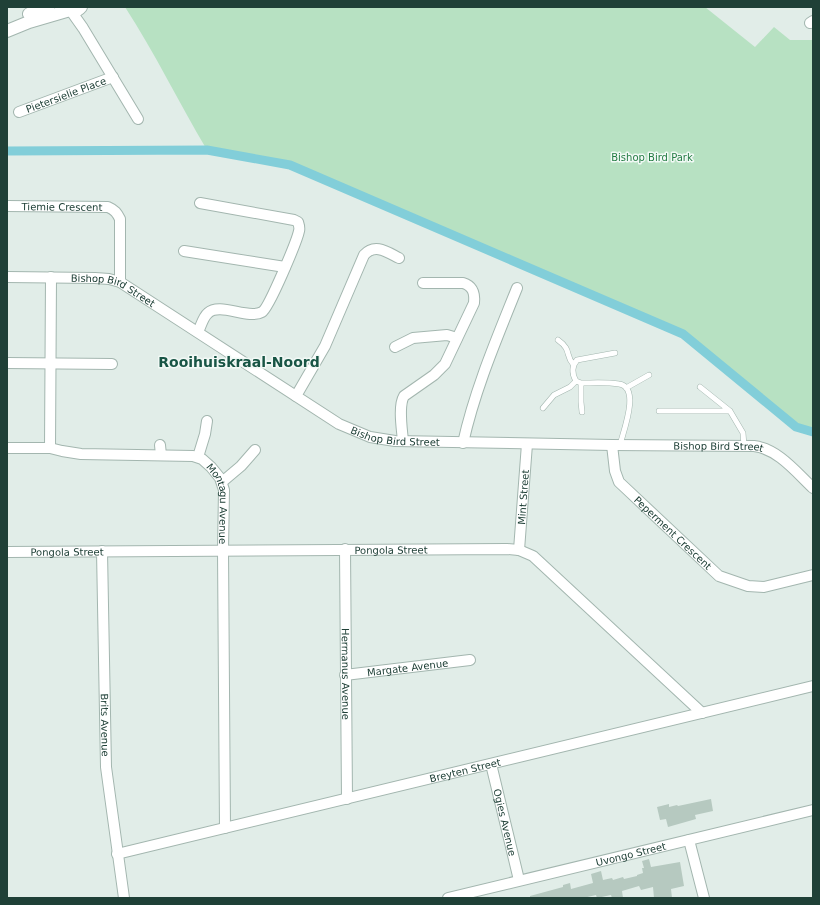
<svg xmlns="http://www.w3.org/2000/svg" width="820" height="905" font-family="'DejaVu Sans',sans-serif">
<rect width="100%" height="100%" fill="#e1ede8"/>
<!-- green -->
<path fill="#b7e1c2" d="M125,7H705L755,47L774,27L790,40H813V432L796,427L683,334L290,165L207,150C179,103 155,53 125,7Z"/>
<g fill="none" stroke-linecap="round" stroke-linejoin="round">
<!-- canal -->
<path stroke="#82ced9" stroke-width="9" d="M7,151L207,150L290,165L683,334L796,427L813,432"/>
</g>
<!-- building -->
<path fill="#b6c9c0" d="M711,799L713,811L695,815L696,819L668,827L666,819L660,820L657,807L669,804V807L677,805L678,806Z
M649,859L651,867L680,862L684,886L671,889L672,898H654L653,887L641,890L639,886L622,891L623,898H612L611,895L597,898L596,895L583,898H530V896L563,887V885L570,883L571,889L593,883L591,874L601,871L603,880L612,878L613,880L623,877L624,879L637,876V875L643,873L642,868H644L642,861Z"/>
<g fill="none" stroke-linecap="round" stroke-linejoin="round">
<defs>
<path id="service" d="M558,340C572,350 565,355 573,364
M615,353L577,360C571,367 572,374 576,381L581,383C593,383 607,382 619,384C641,387 623,432 620,445
M581,383V402L582,412
M700,387L730,411L743,433L744,446
M626,388L649,375
M543,408L554,395L570,387L576,381
M659,411H730"/>
<g id="minor">
<path d="M71,11L83,28L138,119"/>
<path d="M810,23L813,21"/>
<path id="s1" d="M19,112L113,77"/>
<path id="s2" d="M7,206L108,207C115,210 117,213 120,219V282"/>
<path d="M184,251L285,267"/>
<path id="s3" d="M7,277L95,278L109,279L120,282L339,424L370,437L395,441L612,445L754,446C778,449 796,472 813,488"/>
<path d="M198,332C201,326 203,317 208,313C220,302 248,320 262,312C269,308 297,241 299,231C300,228 299,225 298,222L294,220L200,203"/>
<path d="M395,347L413,338L447,335L457,338"/>
<path d="M7,363L112,364"/>
<path d="M296,396L325,346L364,255C375,243 387,252 399,258"/>
<path d="M403,441C402,429 398,406 404,396L434,375L445,364L474,303C475,293 473,286 463,283H423"/>
<path d="M463,443C475,389 497,338 517,288"/>
<path d="M160,445L161,455"/>
<path id="s4" d="M612,445L615,471L619,482L719,576L748,586L764,587L813,575"/>
<path id="s5" d="M7,448H50L62,451L81,454L193,456L202,459L211,467L220,478L224,490L223,551L225,828"/>
<path d="M50,448L51,277"/>
<path d="M198,457L205,434L207,421"/>
<path d="M222,482L241,466L255,450"/>
<path id="s6" d="M345,549L347,799"/>
<path id="s7" d="M519,550L527,444"/>
<path id="s8" d="M102,551L106,767L124,898"/>
<path id="s9" d="M7,552L507,549L519,550L533,556L702,713"/>
<path id="s10" d="M345,675L470,660"/>
<path id="s11" d="M491,764L519,880"/>
<path d="M689,840L704,898"/>
<path id="s12" d="M117,854L813,686"/>
<path id="s13" d="M448,898L813,810"/>
</g>
<path id="tertiary" d="M67,7C71,12 77,12 81,7
M29,14L48,7
M7,31L29,22L70,10"/>
</defs>
<!-- service casing -->
<use href="#service" stroke="#a3b6af" stroke-width="6"/>
<!-- minor casing -->
<use href="#minor" stroke="#a3b6af" stroke-width="12"/>
<!-- tertiary casing -->
<use href="#tertiary" stroke="#a3b6af" stroke-width="14"/>
<!-- service -->
<use href="#service" stroke="#fff" stroke-width="5"/>
<!-- minor -->
<use href="#minor" stroke="#fff" stroke-width="10"/>
<!-- tertiary -->
<use href="#tertiary" stroke="#fff" stroke-width="12"/>
</g>
<g text-anchor="middle" dominant-baseline="central" stroke-width="3" stroke-linejoin="round" paint-order="stroke">
<!-- street labels -->
<g font-size="10" fill="#1f4037" stroke="#f2f9f6">
<text stroke="none"><textPath href="#s1" startOffset="50">Pietersielie Place</textPath></text>
<text stroke="none"><textPath href="#s2" startOffset="55">Tiemie Crescent</textPath></text>
<text stroke="none"><textPath href="#s3" startOffset="109">Bishop Bird Street</textPath></text>
<text stroke="none"><textPath href="#s3" startOffset="433">Bishop Bird Street</textPath></text>
<text stroke="none"><textPath href="#s3" startOffset="757">Bishop Bird Street</textPath></text>
<text stroke="none"><textPath href="#s7" startOffset="53">Mint Street</textPath></text>
<text stroke="none"><textPath href="#s5" startOffset="247">Montagu Avenue</textPath></text>
<text stroke="none"><textPath href="#s4" startOffset="112">Peperment Crescent</textPath></text>
<text stroke="none"><textPath href="#s9" startOffset="384">Pongola Street</textPath></text>
<text stroke="none"><textPath href="#s9" startOffset="60">Pongola Street</textPath></text>
<text stroke="none"><textPath href="#s10" startOffset="63">Margate Avenue</textPath></text>
<text stroke="none"><textPath href="#s6" startOffset="125">Hermanus Avenue</textPath></text>
<text stroke="none"><textPath href="#s8" startOffset="174">Brits Avenue</textPath></text>
<text stroke="none"><textPath href="#s12" startOffset="358">Breyten Street</textPath></text>
<text stroke="none"><textPath href="#s11" startOffset="60">Ogies Avenue</textPath></text>
<text stroke="none"><textPath href="#s13" startOffset="188">Uvongo Street</textPath></text>
</g>
<!-- park labels -->
<g font-size="10" fill="#247c44" stroke="#f2f9f6">
<text x="652" y="157">Bishop Bird Park</text>
</g>
<!-- district labels -->
<g font-size="14" font-weight="bold" fill="#185545" stroke="#f2f9f6">
<text x="239" y="362">Rooihuiskraal-Noord</text>
</g>
</g>
<!-- border -->
<rect width="820" height="905" fill="none" stroke="#1f4037" stroke-width="16"/>
</svg>
